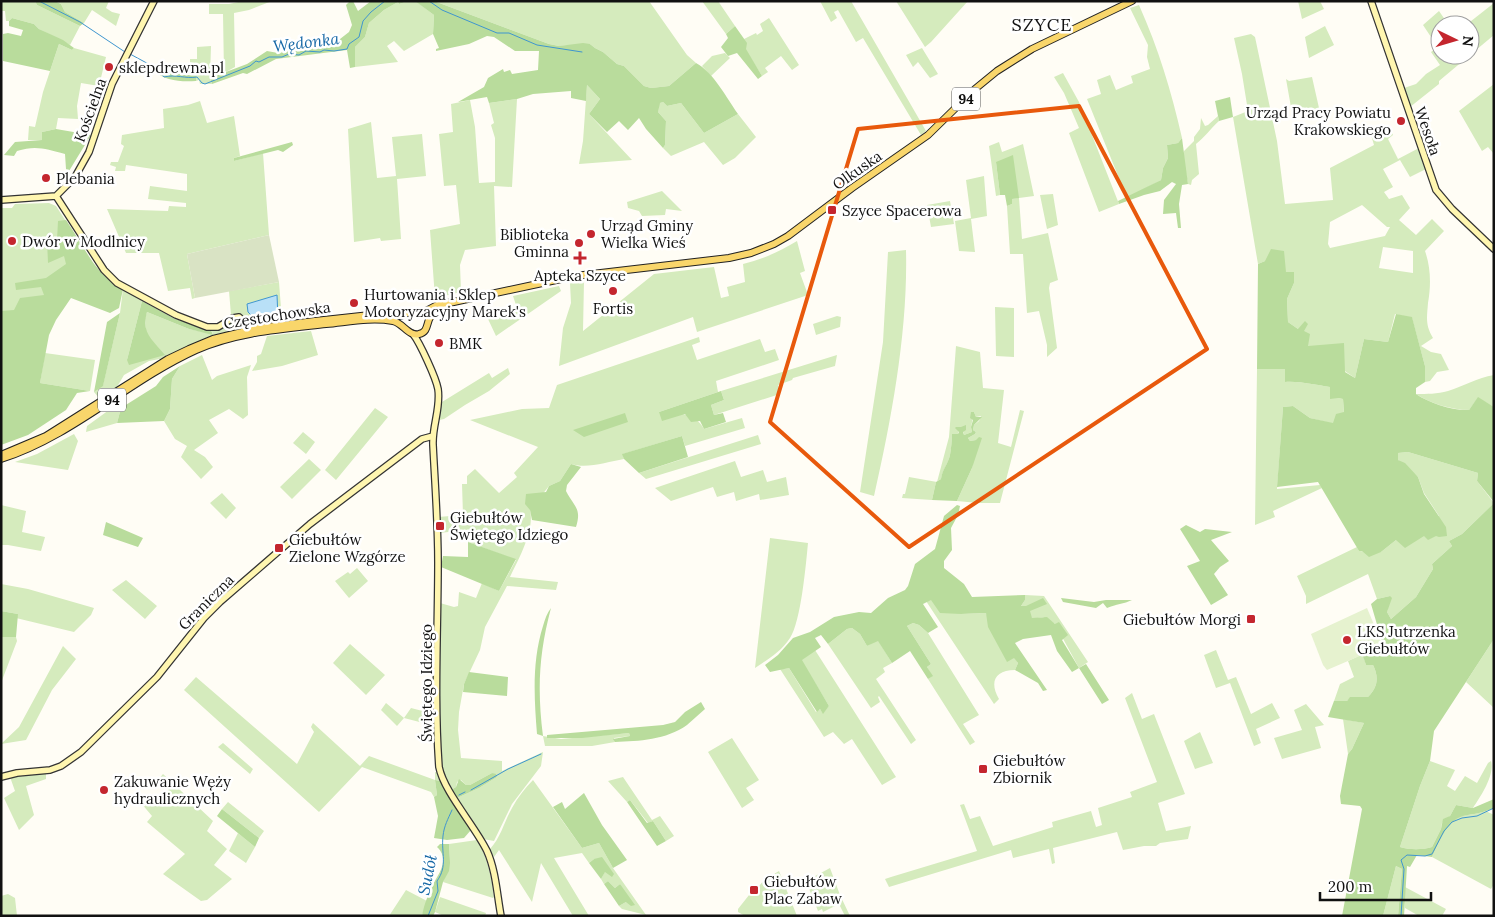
<svg xmlns="http://www.w3.org/2000/svg" width="1495" height="917" font-family="Lora,serif">
<rect width="100%" height="100%" fill="#fffdf5"/>
<!-- green -->
<path fill="#d5ebbd" fill-rule="evenodd" d="M1,1H35L37,5L80,26L70,45L39,29L34,24L12,18L9,21H6L5,11H1Z
M55,1H109L106,8L112,12L120,14L116,26L92,10L84,23L65,12L61,4Z
M243,1H272L249,10L234,13L235,67L224,73L223,14H209V4H229Z
M408,1L417,2L434,15L433,34L404,51L394,41L387,46L398,62L355,67V47L365,37L369,23L384,10L398,2L399,4Z
M434,1H649L687,55L696,63L669,86L651,88L644,86L624,66L617,64L603,52L595,48L590,44L559,46L549,44Z
M702,1H718L735,26L726,34Z
M820,1H851L926,131L921,135L863,38L856,42L838,10L834,12L837,18L831,22Z
M896,1H968L931,42L925,47Z
M1298,1H1320L1324,9L1302,19Z
M1494,3V35L1470,55V25H1466Z
M1139,5C1159,50 1171,90 1182,138L1178,143L1167,145L1168,158L1163,168L1161,180L1127,198L1087,99L1101,94L1097,80L1110,75L1116,90L1133,83L1131,76L1150,69L1147,57L1148,45L1130,8Z
M1439,11L1448,24L1440,25V30L1431,37L1423,25Z
M769,18L799,65L792,70L781,56L765,68L768,72L762,76L745,49L744,39L756,33L757,35L763,31L760,24Z
M1325,26L1334,45L1309,58L1305,37Z
M1251,34L1255,37L1277,141L1285,204L1333,200L1330,168L1374,145L1371,135L1388,125L1393,135L1388,139L1398,159L1419,148L1426,169L1410,177L1400,160L1383,169L1393,187L1384,192L1389,199L1402,195L1410,208L1399,220L1416,235L1432,219L1444,231L1425,251C1431,268 1431,286 1428,303C1427,317 1425,325 1433,338L1421,346L1431,352L1441,354L1449,370L1437,372L1430,381L1425,382V366L1412,318L1395,314L1388,342L1364,339L1355,378L1308,346L1298,329L1288,322L1287,299L1294,283V272H1286L1265,261L1258,264L1233,117L1248,111L1242,74L1234,38ZM1362,205L1387,227H1390L1385,236L1330,248L1328,244L1330,222ZM1383,247L1413,251V273L1379,268Z
M59,44L72,50L74,48L106,57L99,86L81,83L77,106L78,119L58,118L56,129L42,132V140H28L29,126L35,127L43,92Z
M1440,45V55H1470L1439,81V84L1410,107L1404,88L1416,84L1426,74L1440,65L1431,52Z
M211,46L210,78L212,84H200L199,80L196,81V76H190V59H197V47Z
M922,48L938,74L930,78L918,62L913,67L906,55Z
M725,53L730,58L711,76L702,66L712,56Z
M1063,73L1079,102L1119,204L1099,212L1069,133L1079,128L1064,93L1054,77Z
M1312,77L1319,108L1292,113L1286,79L1289,81Z
M1494,84V154L1488,147L1482,151L1459,111Z
M587,85L600,99L589,114L632,160L579,164L583,141Z
M517,99L512,187L494,186L496,246L465,250L460,265L461,292L435,298L430,230L460,224L456,185L444,186L439,134L453,132L451,104L470,100L475,127L479,183L495,182V138L491,125L494,123L489,103Z
M200,101L207,123L234,116L240,156L234,158V161L263,153L269,235L187,254L195,298L192,299L190,288L168,291L159,253H126L107,209L168,211L169,206L186,207V203L148,199L150,186L187,191V174L126,165L125,171H115L116,167L110,165L111,162H118L124,146L121,144L122,135L164,128L163,109L188,105Z
M663,102L667,106L681,103L704,133L738,114L756,137L735,158L723,165L704,142L671,156L663,148L665,145L666,121L658,112L659,103Z
M1218,116L1219,121C1210,129 1205,137 1196,144L1199,174L1192,180L1191,185L1188,184L1183,157L1184,151L1194,141V137L1200,129L1201,118L1205,126L1208,125Z
M371,122L377,178L396,176L392,137L422,134L426,176L397,179L401,239L381,241L380,238L354,242L348,129Z
M999,142L1002,152L1023,144L1034,196L1019,198L1022,239L1048,233L1058,280L1050,283L1049,288L1057,348L1047,357V345L1039,311L1027,313L1023,254H1010L1007,206L1012,204V199L1018,198L996,162L1000,195L996,196L989,146Z
M984,176L987,216L971,219L975,252L959,251L955,221L971,218L966,180Z
M662,191L682,211L666,209L665,215L642,216L639,211L628,208L627,202Z
M1053,194L1058,225L1047,229L1040,195Z
M950,201L954,224L931,227L927,205Z
M49,203L56,206L92,261L30,322H1V208H12L15,204Z
M797,241L805,271L800,273L808,295L697,332L693,317L559,366L563,328L571,303L570,283L584,281L583,331L654,274L714,267L721,298L729,296L727,287L745,282L743,264C763,259 779,252 797,241Z
M906,250C908,330 892,417 874,496L860,492L883,342L888,252Z
M279,282L282,321L253,325L249,323L241,314L231,315L229,291Z
M559,286L561,291L496,336L488,319L517,308L513,296Z
M123,289L142,301L127,360L146,332L145,318L147,312L189,329L213,334L211,330L219,329L235,321H239L240,325L237,329L213,335L199,341L165,358L149,361L124,375L117,387L99,398L94,392L103,385L120,313Z
M995,307L1014,308V357L996,356Z
M837,316L841,317L840,327L816,335L813,324Z
M311,331L318,355L282,366L252,371L257,362V356L261,354L267,336Z
M699,337L700,342L692,345L697,360L760,339L765,352L775,349L779,360L716,381L718,392L659,412C677,413 695,412 704,429L742,418L745,428L685,446L682,436L623,454L624,459C607,462 587,469 571,464L560,481L549,486L530,510C535,530 518,560 510,577L558,582L556,590L507,586L485,627L480,650L464,684L459,712L458,730L461,758L502,761V771L543,752L541,766L512,804L494,841L483,839L457,798L479,788L497,777L492,773L470,785H466L461,780L457,782L456,787L451,790L444,777L441,767L438,678L440,603L454,607L458,606L459,592L476,598L482,583L499,591L516,560L468,542L467,530L439,533L438,517L463,515L462,484H467V476L475,469L499,493L517,477L514,473L538,447L470,420L522,409L549,408L557,385Z
M956,346L980,352L983,388L1004,390L998,443L1011,447L1020,410L1024,411L1000,503H978L957,501L972,468L976,440L970,441L968,438L975,434L976,432L973,430L974,425L979,421L981,416L976,417L974,412L971,427L972,432L964,435L963,431L959,430L958,434H952C952,441 951,449 950,455C948,464 942,471 941,479L936,482L932,500L902,498L903,494H905L909,477L937,482L949,437Z
M45,353L95,360L90,391L40,383Z
M202,355L212,380L217,376L251,365L247,377L248,415L243,419L229,409L209,420L218,433L194,450L205,457L213,467L201,479L181,457L187,446L175,439L164,421L170,409L172,379L180,366Z
M837,355L835,366L793,378L792,380L778,385L780,394L714,415L711,405L724,400L721,391Z
M508,368L510,374L489,391L465,405L444,419L439,420L442,402L489,373L492,378Z
M1257,369H1285V382C1300,381 1315,385 1330,387L1338,398L1343,399L1344,413L1334,424L1310,418L1293,406L1283,407L1277,489L1320,485L1322,488L1273,511L1275,517L1255,525Z
M1494,375V407L1478,398L1469,410C1452,410 1429,403 1416,394C1427,394 1437,394 1448,391C1464,386 1477,378 1494,375Z
M121,408L117,423L86,432L87,426L109,410Z
M375,408L388,417L336,480L325,470Z
M303,432L315,442L306,454L293,443Z
M74,434L78,441L68,470L15,462L37,454Z
M758,435L761,444L646,479L639,473Z
M1408,452L1478,473L1477,481L1494,503L1462,534L1449,541L1452,546L1432,564L1433,569L1416,597L1391,619L1387,612L1390,596L1377,599L1368,574L1306,604V596L1297,576L1357,547L1359,551L1381,552L1396,540L1439,516L1424,493L1418,477L1398,460V453Z
M309,459L321,470L292,499L280,487Z
M735,461L741,477L763,470L767,482L786,477L789,495L760,500L759,494L736,501L734,492L717,497L713,487L671,501L655,488Z
M222,493L236,508L226,519L210,503Z
M1,505L26,511L22,532L45,537L41,551L8,545H1Z
M770,538L808,543C806,564 801,622 790,638C781,652 768,659 755,668Z
M357,568L368,581L349,598L335,581L348,572L350,574Z
M126,580L157,606L145,619L112,590Z
M1,584L28,589L94,608L91,615L74,632L16,618L18,614L1,611Z
M1025,595L1044,596L1088,662L1079,668L1055,624L1043,617L1032,619L1026,606H1021L1025,600Z
M931,599L961,614L986,613L1007,661L1014,657L1018,663L1015,670C995,670 989,682 999,699L994,704L926,601Z
M913,623L919,625L928,633L979,715L963,724L975,742L970,745L928,679L932,676L927,667L931,664L907,626Z
M852,628L860,634L867,646L878,640L892,663L883,668L885,672L876,679L916,740L911,744L879,696L878,697L880,702L871,708L828,644L847,629Z
M1,637H16L17,641L1,683Z
M1494,639V708L1466,682Z
M350,644L385,675L366,695L333,663Z
M63,646L76,659L52,690L26,740L1,744L19,727Z
M815,650L896,777L882,785L852,739L844,744L833,732L824,737L780,669L789,668L816,712L820,709L823,713L829,706L801,660Z
M1216,650L1228,680L1236,677L1251,714L1272,703L1280,718L1256,729L1261,743L1254,746L1230,683L1216,688L1204,655Z
M1363,654L1366,665H1373C1379,677 1378,687 1368,697H1351L1347,701H1334L1333,704L1340,684L1354,677L1348,661Z
M196,677L297,764L314,732L311,727L313,723L360,766L369,756L435,780V772L438,773L441,781L435,780L437,795L434,797L431,792L362,767L319,812L184,690Z
M1132,693L1142,719L1154,714L1185,794L1158,803L1166,831L1191,826L1188,839L1160,843L1156,846H1144L1123,850L1117,832L1053,848L1055,863L1052,864L1049,849L1013,858L1011,850L889,887L885,879L891,877L977,851L960,805L964,804L970,819L980,816L993,846L1053,827L1052,822L1091,811L1096,827L1102,825L1098,808L1132,797L1130,792L1157,782L1125,698Z
M386,703L404,718L411,708L434,714L435,726L404,718L397,726L381,710Z
M1306,704L1324,725L1315,727L1321,748L1282,759L1274,738L1302,730L1294,710Z
M1343,719L1364,723L1352,749L1348,754Z
M1200,732L1213,763L1195,769L1184,741Z
M629,733L630,736L614,738L615,742L592,746H545L543,736L561,739Z
M732,738L759,780L746,788L754,800L742,808L708,752Z
M223,743L253,769L250,774L218,747Z
M1430,761L1455,770L1447,786L1455,791L1465,776L1477,783L1488,763L1491,761C1495,775 1481,796 1473,808L1456,805L1450,816L1442,823L1441,829L1432,847C1422,850 1410,850 1400,847L1420,786Z
M46,773V779L26,786L34,815L19,830L4,798L15,791L10,777Z
M163,774L213,821L207,831L227,849L214,865L232,879L207,900L201,901L163,874L185,854L147,822L152,816L141,803L149,794L158,802L169,790L158,780Z
M623,777L652,820L660,816L674,836L666,841L653,821L648,823L630,800L627,802L608,781Z
M533,780L582,848L599,843L613,868L646,915L622,909L619,906L626,902L620,884L615,888L608,881L604,884L601,879L605,871L594,859L589,863L582,853L554,858L589,916H573L541,863L532,902L499,850L494,857L490,849C501,837 504,822 512,808C518,797 525,788 533,780Z
M228,802L264,831L259,838L222,809Z
M1486,811L1494,815V884L1491,889L1432,857C1439,843 1445,821 1462,816C1470,814 1478,814 1486,811Z
M238,833L255,847L246,863L229,851Z
M477,840C488,858 491,876 494,897L493,898L443,882C450,868 450,859 449,844Z
M1396,866L1402,869L1398,916H1383Z
M830,868L840,895L850,916H845L839,904L823,912L822,909L818,911L806,881Z
M779,871L797,916H745L738,912V909L753,890L755,891L764,880Z
M1405,887L1446,909L1442,916H1419L1405,908Z
M406,890L427,901L422,916H389Z
M8,894L15,898L17,916H1V896Z
M440,897L486,913L485,916H444L435,912Z"/>
<!-- forest -->
<path fill="#b9dc9c" d="M35,1H55L61,4L65,12L84,23L80,26L37,5Z
M350,1H353L358,11L371,1H408L399,4L398,2L384,10L369,23L365,37L355,47V67L350,68L347,50L276,59L247,74L243,73L212,84L210,78L247,64L267,51L278,53L305,49L340,39L349,32L352,25L346,5Z
M415,1H434L549,44L559,46L583,43L590,44L595,48L603,52L617,64L624,66L644,86L651,88L669,86L696,63C714,73 726,97 738,114L704,133L681,103L667,106L663,102L660,103L658,112L666,121L665,145L663,148L646,129L639,118L628,130L619,121L607,132L589,114L600,99L587,85L586,101L571,98V91L533,94L517,99L489,103L487,97L458,102L484,87L488,78L503,69L504,72L510,70L512,74L538,70L539,51H515L494,37L487,36L469,44L436,51V49L439,48L433,34L434,15Z
M12,18L34,24L39,29L63,40L74,48L72,50L59,44L50,71L3,61V34L8,33L21,36L23,30L9,26V21Z
M735,26L747,43L746,49L762,76L758,79L737,53L728,56L721,47L728,38L726,34Z
M156,67L172,73L196,76V81C181,82 164,81 153,70Z
M1230,97L1233,117L1219,121L1215,101Z
M56,129L91,135L69,171L66,169L65,154C46,149 36,145 17,151L14,156L4,155L15,142L42,140V132Z
M1182,138L1188,184L1182,185L1179,204L1181,228H1178L1176,213L1163,214L1164,200L1176,184L1172,182L1160,191L1144,195L1119,204L1118,201L1161,180L1163,168L1168,158L1167,145L1178,143Z
M292,142L293,145L283,152L278,150L234,161V158Z
M1013,155L1019,198L1012,199V204L1007,206L1005,195H1000L996,162Z
M66,220C84,246 94,274 123,289L119,308L110,313L71,298L56,320L49,335L40,383L90,391L77,393L66,410L28,435L1,445V311L14,310L20,298L44,295L41,287L16,290L15,283L46,278L66,264L64,256L48,263L47,240H57L58,221Z
M1271,249L1284,251L1286,272H1294V283L1287,299L1288,322L1298,329L1305,321L1308,324L1304,331L1310,334L1308,346L1344,343L1345,372L1355,378L1364,339L1388,342L1396,314L1412,317L1425,366V382L1416,388V394C1429,403 1453,411 1469,410L1478,397L1494,407V502L1477,481L1478,473L1408,452L1398,453V460L1405,463L1418,477L1424,494L1446,527L1447,536L1439,537L1436,536L1428,540L1424,536L1405,548L1396,540L1381,552L1369,557L1362,551H1359L1318,482L1277,487L1283,407L1293,406L1310,418L1333,423L1336,414L1344,412L1343,399L1338,398L1330,399V387C1315,385 1300,381 1285,382V369H1257L1258,264L1265,261Z
M142,301L175,319L211,330L213,335L189,329L147,312C141,333 152,339 165,355L129,365L127,360Z
M120,313L103,386L94,392L107,322Z
M180,366L172,379L170,409L164,421L117,423L121,408L156,386L163,377Z
M721,391L724,400L711,405L714,415L723,413L726,422L704,429L700,421L691,422L685,414L662,421L659,412Z
M971,412H974L976,417H982L974,425L973,430L976,432L975,434L968,438L970,441L976,440L979,437L982,438L972,468L957,501L932,500L936,482L941,479C942,470 948,464 950,455C951,449 952,440 952,434H958L959,432L955,428L956,427H961L966,425V430L963,432L964,435L972,432L971,427L973,420L970,418Z
M625,413L628,422L584,437L573,430Z
M682,436L688,457L639,473L624,459L622,454Z
M571,464L581,467L567,485L566,491C574,507 582,508 576,527L532,520L530,510L525,504L526,494L546,492L549,486L560,481Z
M1494,503V639L1434,731L1430,761L1420,786L1400,847C1410,850 1422,850 1432,847L1441,829L1443,819L1450,816L1456,805L1473,808L1494,799V808C1483,813 1473,814 1463,816C1446,821 1439,843 1432,857L1417,855L1410,867L1407,866L1404,916H1398L1402,869L1396,866L1383,916H1342L1362,809L1360,806L1341,804L1340,796L1348,754L1352,749L1364,723L1328,717L1334,701H1347L1350,697H1368C1378,687 1379,677 1373,665H1366L1363,656L1383,645L1371,604L1377,599L1390,596L1392,598L1387,612L1391,619L1416,597L1433,569L1432,564L1452,546L1449,541L1462,534Z
M957,505L960,506L958,515L951,528L952,550L944,561V568L964,584L972,597L1025,595V600L1021,606H1026L1043,598L1047,604L1030,611L1032,618L1047,617L1055,624L1059,622L1068,635L1062,640L1079,668L1086,664L1109,700L1102,704L1079,668L1072,672L1057,651L1051,635L1023,639L1015,643L1047,690L1043,691L1038,683L1015,670L1018,663L1014,658L1007,662L988,627L986,613L961,614L940,613L931,600L923,604L938,627L928,633L919,625L913,623L907,626L931,664L927,667L933,676L928,679L910,651L892,663L878,641L867,646L860,634L852,628L847,629L828,644L821,635L815,638L821,647L802,660L829,706L823,714L820,709L817,712L789,668L770,672L765,665L778,655L793,638L810,632L834,617L859,612L871,613L888,598L905,590L908,586L915,564L935,549L944,516Z
M106,522L143,538L138,547L103,535Z
M1186,525L1200,532L1205,529L1232,532L1211,540L1229,561L1220,567L1214,574L1228,595L1211,605L1187,566L1200,561L1180,529Z
M468,542L516,559L499,591L441,567L443,556L468,557Z
M1061,598L1094,602L1106,600H1132C1124,604 1116,604 1107,608L1103,603L1096,608L1063,602Z
M551,608C539,653 537,689 543,736L537,734C534,697 532,661 543,626C545,619 547,613 551,608Z
M1,611L18,614L16,637H1Z
M469,672L508,677L507,696L463,692L464,684Z
M701,702L705,709C699,714 693,720 687,725C666,740 639,741 615,742L613,739L630,736L629,733L582,738H547V735L663,725L675,722L685,712Z
M492,773L496,774L497,777L479,788L457,798L451,790L456,787L459,779L466,785H470Z
M435,780L441,781L471,830L464,838L447,840L434,838L438,816L434,797L437,795Z
M584,793L602,825L627,860L613,868L599,843L582,848L553,807L562,802L565,809Z
M630,800L647,823L653,821L666,841L657,846L627,802Z
M222,809L259,838L255,847L217,816Z
M440,844H449L450,863L449,871L443,882L435,912L433,916H422C424,904 430,889 436,879C442,869 448,857 437,847Z
M602,857L614,874L612,877L605,872L601,879L589,863L594,859Z
M608,881L615,888L620,884L635,905L631,906L626,902L619,906L604,884Z"/>
<!-- cemetery -->
<path fill="#d9e3c4" d="M269,235L279,282L195,298L187,254Z"/>
<!-- pitch -->
<path fill="#e6f2cf" d="M1367,608L1383,646L1327,670L1323,665L1311,634Z"/>
<!-- water -->
<path fill="#b9e0f7" stroke="#3f96cf" d="M277,295L278,318L256,320L248,312L247,304Z"/>
<g fill="none" stroke-linecap="round" stroke-linejoin="round">
<!-- stream -->
<path stroke="#3f96cf" stroke-width="1" d="M39,1L80,22L125,52
M429,1L442,10L497,33H509L537,45L582,52
M130,54L156,68L164,77C175,74 186,79 197,77L202,83L205,84L250,66L256,61L259,62L269,57H282L289,54L299,55L306,51L320,52L324,50L334,51L347,49L349,44L359,37L363,21L371,12L385,1
M471,790L508,769L541,754
M459,795L465,792
M428,916L438,891L437,881C448,866 441,853 443,836C444,826 448,819 452,810
M1401,916L1404,869L1401,860L1407,855L1425,856L1432,854L1444,831L1452,822L1462,818L1477,816L1494,808"/>
<defs>
<path id="secondary" d="M1371,1L1436,190L1452,209L1494,249
M56,196L104,270L117,283L176,315L207,327H218L233,318L239,317L243,321L245,330
M56,196L75,177L89,152L112,84L154,1
M1,200L56,196
M413,334C420,343 436,378 438,389C441,408 432,426 433,445C435,484 438,523 438,562C438,630 434,699 439,767C444,792 475,826 487,851C496,871 497,895 501,916
M1,777L17,773L50,770L61,766L81,752L157,677L204,618L220,602L310,524L422,439L433,436"/>
<path id="primary" d="M1,455L46,436L168,359L189,349L213,339L258,328L315,321L370,315L401,316L411,311H426L443,302L449,303L575,276L729,258L751,253L774,244L788,236L852,188L928,135L975,89L997,71L1032,49L1132,1
M1,459C73,436 128,381 196,350C237,332 282,329 326,324C348,322 371,317 393,321C403,323 409,337 419,334C429,332 426,322 431,316C436,311 444,310 449,303"/>
</defs>
<!-- secondary casing -->
<use href="#secondary" stroke="#333" stroke-width="8"/>
<!-- primary casing -->
<use href="#primary" stroke="#222" stroke-width="8"/>
<!-- secondary -->
<use href="#secondary" stroke="#fff6b0" stroke-width="5.5"/>
<!-- primary -->
<use href="#primary" stroke="#f9d66b" stroke-width="6"/>
</g>
<!-- marked area -->
<path fill="none" stroke="#e8590c" stroke-width="4" stroke-linejoin="round" d="M1079,106L1207,349L909,547L770,422L858,129Z"/>
<!-- markers -->
<g fill="#c4262e" stroke="#fff" stroke-width="2">
<circle cx="109" cy="67" r="5"/>
<circle cx="1401" cy="121" r="5"/>
<circle cx="46" cy="178" r="5"/>
<rect x="827" y="205" width="10" height="10" rx="2.5"/>
<circle cx="591" cy="234" r="5"/>
<circle cx="12" cy="241" r="5"/>
<circle cx="579" cy="243" r="5"/>
<path d="M577.5 250.5h5v5h5v5h-5v5h-5v-5h-5v-5h5z"/>
<circle cx="613" cy="291" r="5"/>
<circle cx="354" cy="303" r="5"/>
<circle cx="439" cy="343" r="5"/>
<rect x="435" y="521" width="10" height="10" rx="2.5"/>
<rect x="274" y="543" width="10" height="10" rx="2.5"/>
<rect x="1246" y="614" width="10" height="10" rx="2.5"/>
<circle cx="1347" cy="640" r="5"/>
<rect x="978" y="764" width="10" height="10" rx="2.5"/>
<circle cx="104" cy="790" r="5"/>
<rect x="749" y="885" width="10" height="10" rx="2.5"/>
</g>
<g text-anchor="middle" dominant-baseline="central" stroke-width="5" stroke-linejoin="round" paint-order="stroke">
<!-- shield labels -->
<g fill="#fff" stroke="#585858" stroke-width="1">
<rect x="952" y="87.5" width="28" height="23" rx="4"/>
<rect x="98" y="388.5" width="28" height="23" rx="4"/>
</g>
<g font-size="14" font-weight="bold" fill="#111">
<text x="966" y="99">94</text>
<text x="112" y="400">94</text>
</g>
<!-- poi labels -->
<g font-size="15" fill="#111" stroke="#fff" text-anchor="start">
<text x="119" y="67">sklepdrewna.pl</text>
<text x="1391" y="112" text-anchor="end">Urząd Pracy Powiatu<tspan x="1391" dy="17">Krakowskiego</tspan></text>
<text x="56" y="178">Plebania</text>
<text x="842" y="210">Szyce Spacerowa</text>
<text x="601" y="225">Urząd Gminy<tspan x="601" dy="17">Wielka Wieś</tspan></text>
<text x="569" y="234" text-anchor="end">Biblioteka<tspan x="569" dy="17">Gminna</tspan></text>
<text x="22" y="241">Dwór w Modlnicy</text>
<text x="580" y="275" text-anchor="middle">Apteka Szyce</text>
<text x="364" y="294">Hurtowania i Sklep<tspan x="364" dy="17">Motoryzacyjny Marek's</tspan></text>
<text x="613" y="308" text-anchor="middle">Fortis</text>
<text x="449" y="343">BMK</text>
<text x="450" y="517">Giebułtów<tspan x="450" dy="17">Świętego Idziego</tspan></text>
<text x="289" y="539">Giebułtów<tspan x="289" dy="17">Zielone Wzgórze</tspan></text>
<text x="1241" y="619" text-anchor="end">Giebułtów Morgi</text>
<text x="1357" y="631">LKS Jutrzenka<tspan x="1357" dy="17">Giebułtów</tspan></text>
<text x="993" y="760">Giebułtów<tspan x="993" dy="17">Zbiornik</tspan></text>
<text x="114" y="781">Zakuwanie Węży<tspan x="114" dy="17">hydraulicznych</tspan></text>
<text x="764" y="881">Giebułtów<tspan x="764" dy="17">Plac Zabaw</tspan></text>
</g>
<!-- street labels -->
<g font-size="15" fill="#111" stroke="#fff">
<text transform="translate(90 110) rotate(-70)">Kościelna</text>
<text transform="translate(1428 131) rotate(71)">Wesoła</text>
<text transform="translate(857 170) rotate(-35)">Olkuska</text>
<text transform="translate(277 315) rotate(-9)">Częstochowska</text>
<text transform="translate(206 602) rotate(-45)">Graniczna</text>
<text transform="translate(426 683) rotate(-90)">Świętego Idziego</text>
</g>
<!-- water labels -->
<g font-size="16" font-style="italic" fill="#1768a6" stroke="#fff">
<text transform="translate(306 42) rotate(-7)">Wędonka</text>
<text transform="translate(427 875) rotate(-78)">Sudół</text>
</g>
<!-- quarter labels -->
<g font-size="18" letter-spacing="1" fill="#111" stroke="#fff">
<text x="1042" y="24">SZYCE</text>
</g>
</g>
<!-- border -->
<rect width="1495" height="917" fill="none" stroke="#111111" stroke-width="5"/>
<!-- north arrow -->
<g transform="translate(1455 40) rotate(95)"><circle r="24" fill="#ffffff" stroke="#a0a0a0"/>
<path d="M0-4L9 19L0 12L-9 19Z" fill="#c4262e"/>
<text y="-8" font-size="14" font-weight="bold" text-anchor="middle" fill="#111111">N</text>
</g>
<!-- scale -->
<path d="M1320 892v8h111v-8" fill="none" stroke="#111111" stroke-width="2.5"/>
<text x="1328" y="892" font-size="15" fill="#111111" stroke="#ffffff" stroke-width="4" paint-order="stroke">200 m</text>
</svg>
